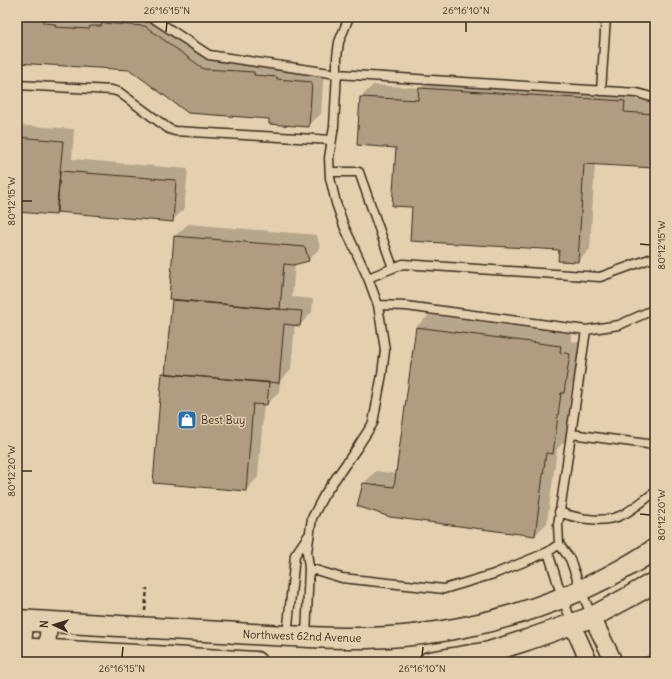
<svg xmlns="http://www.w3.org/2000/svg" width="672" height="679" font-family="Delius,sans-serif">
<rect width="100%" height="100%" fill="#e4d0ae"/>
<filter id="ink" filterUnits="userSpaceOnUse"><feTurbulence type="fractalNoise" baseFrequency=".025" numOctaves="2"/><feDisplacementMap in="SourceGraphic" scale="8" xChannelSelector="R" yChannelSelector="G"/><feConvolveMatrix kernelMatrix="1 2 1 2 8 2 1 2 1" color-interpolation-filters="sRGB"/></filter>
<g filter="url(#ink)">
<!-- shadow -->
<path fill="#0003" d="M17,17H161L217,57L324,70L321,114L308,126L270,118L130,69L17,62Z
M432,77L636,89V100L655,101V167L595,163L590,249L578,261L560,250L413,206L397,147L361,97L373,85L421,88Z
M17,125L74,129L72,159L188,169L184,209L172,221L59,211L56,214L17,211Z
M188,224L317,235L320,248L308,260L295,264L292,297L313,299L312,312L300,325L295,324L291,370L280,381L279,392L267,404L264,403L258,477L246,490L163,374L167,370L173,299H170L175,236Z
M429,315L572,334L571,341L581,342L576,380L572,384L565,441L557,449L547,523L535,535L364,483L376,471L397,474L416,327Z"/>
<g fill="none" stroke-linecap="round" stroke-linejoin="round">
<!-- canal -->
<path stroke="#9d8a72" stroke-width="14" d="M650,662L655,659"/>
</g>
<!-- building -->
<path fill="#b09d81" stroke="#3b2a1e" d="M17,18L44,19L43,23L55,24V27L89,29L90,26H101L102,23L145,26L204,69L254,72V75L277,77V79L312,82L309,127L269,124V119L188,113L130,70L17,63Z
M419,88L625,101L624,112L655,114V168L584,164L578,262L558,261L559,250L410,241L412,207L392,206L396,148L357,145L360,97L418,100Z
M17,137L63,141L56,215L17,212Z
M60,171L176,180L173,222L57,212Z
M174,236L305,247L309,261L293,265L284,264L280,309L169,299Z
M172,300L302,311L300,326L284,324L279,383L165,374Z
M416,327L561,346L560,352L570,354L564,393H561L553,454L546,453L535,536L390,517L357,506L363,483L394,487Z
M162,373L269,383L267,405L253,404L246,491L153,483Z"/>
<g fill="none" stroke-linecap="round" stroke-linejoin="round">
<defs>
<path id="service" d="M146,17L153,18L209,55L337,74L637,93L655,98
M17,85L112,90L119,92L169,129L175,131L332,140
M601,91L606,17
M330,172H359L393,268
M368,278L403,264L600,277L655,257
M378,305L406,306L586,330L558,525L559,544L570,559L581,590L592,617
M586,330L619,325L655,309
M571,434L655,445
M559,512C578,519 606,524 624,514C635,508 645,499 655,492
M548,552L562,597L572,623
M309,568L342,578L444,589L494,574L548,552L559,544
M287,636L295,555L308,536
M306,637L309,568L307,552L312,518L324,495L357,448L373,423L382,374L385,350L378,305L368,278L344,226L336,203L330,178L329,158L334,126L337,72V57L339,42L349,17"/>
<path id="minor" d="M592,617L614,662
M572,624L589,662
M22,662L25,621
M46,662L49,622"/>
<path id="tertiary" d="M17,620C85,624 153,628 221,632C269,635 318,639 366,638C466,636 572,605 655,549
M17,648L256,662
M429,662L489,652L527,640L592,617L629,597L655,582"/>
</defs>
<!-- service casing -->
<use href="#service" stroke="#3b2a1e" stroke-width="11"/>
<!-- minor casing -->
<use href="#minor" stroke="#3b2a1e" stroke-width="19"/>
<!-- tertiary casing -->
<use href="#tertiary" stroke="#3b2a1e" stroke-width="23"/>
<!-- path -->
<path stroke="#3b2a1e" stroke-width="2.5" stroke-dasharray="4 3" stroke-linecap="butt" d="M145,611L147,588"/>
<!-- service -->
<use href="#service" stroke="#e4d0ae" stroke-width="8"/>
<!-- minor -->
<use href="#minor" stroke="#e4d0ae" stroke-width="16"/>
<!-- tertiary -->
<use href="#tertiary" stroke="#e4d0ae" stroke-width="20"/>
</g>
</g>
<!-- ticks -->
<path fill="none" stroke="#3b2a1e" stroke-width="1.5" d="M166,32L167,22M466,32V22M22,201H32M640,244L650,245M22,471H32M640,514L650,515M122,657L123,647M422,657L423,647"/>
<!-- icons -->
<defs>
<symbol id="shop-square" viewBox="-11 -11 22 22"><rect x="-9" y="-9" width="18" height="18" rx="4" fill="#1f6fb2" stroke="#e4d0ae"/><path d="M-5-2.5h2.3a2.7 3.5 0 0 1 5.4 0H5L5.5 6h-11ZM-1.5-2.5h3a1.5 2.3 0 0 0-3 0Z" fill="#fff"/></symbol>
</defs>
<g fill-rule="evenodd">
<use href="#shop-square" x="176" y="409" width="22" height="22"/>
</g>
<g text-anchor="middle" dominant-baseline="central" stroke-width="3" stroke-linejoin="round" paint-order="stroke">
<!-- poi labels -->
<g font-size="11" fill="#3b2a1e" stroke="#e4d0ae" text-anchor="start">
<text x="201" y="420">Best Buy</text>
</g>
<!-- street labels -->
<g font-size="11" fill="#3b2a1e" stroke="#e4d0ae">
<text transform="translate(302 636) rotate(2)">Northwest 62nd Avenue</text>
</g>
</g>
<!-- margin -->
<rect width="672" height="679" fill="none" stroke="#e4d0ae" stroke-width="44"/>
<!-- north arrow -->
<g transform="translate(54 625) rotate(274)" stroke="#e4d0ae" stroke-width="3" paint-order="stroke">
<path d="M0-3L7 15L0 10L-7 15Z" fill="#3b2a1e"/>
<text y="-6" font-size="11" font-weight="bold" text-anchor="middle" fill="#3b2a1e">N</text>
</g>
<rect x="22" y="22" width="628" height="635" fill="none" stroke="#3b2a1e" stroke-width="1.5"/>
<g font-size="10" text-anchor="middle" fill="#3b2a1e">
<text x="167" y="14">26°16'15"N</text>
<text x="466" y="14">26°16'10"N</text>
<text transform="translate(11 201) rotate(-90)" y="4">80°12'15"W</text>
<text transform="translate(661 245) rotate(-90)" y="4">80°12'15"W</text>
<text transform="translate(11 471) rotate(-90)" y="4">80°12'20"W</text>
<text transform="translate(661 515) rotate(-90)" y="4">80°12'20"W</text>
<text x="122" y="672">26°16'15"N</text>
<text x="422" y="672">26°16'10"N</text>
</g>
</svg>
